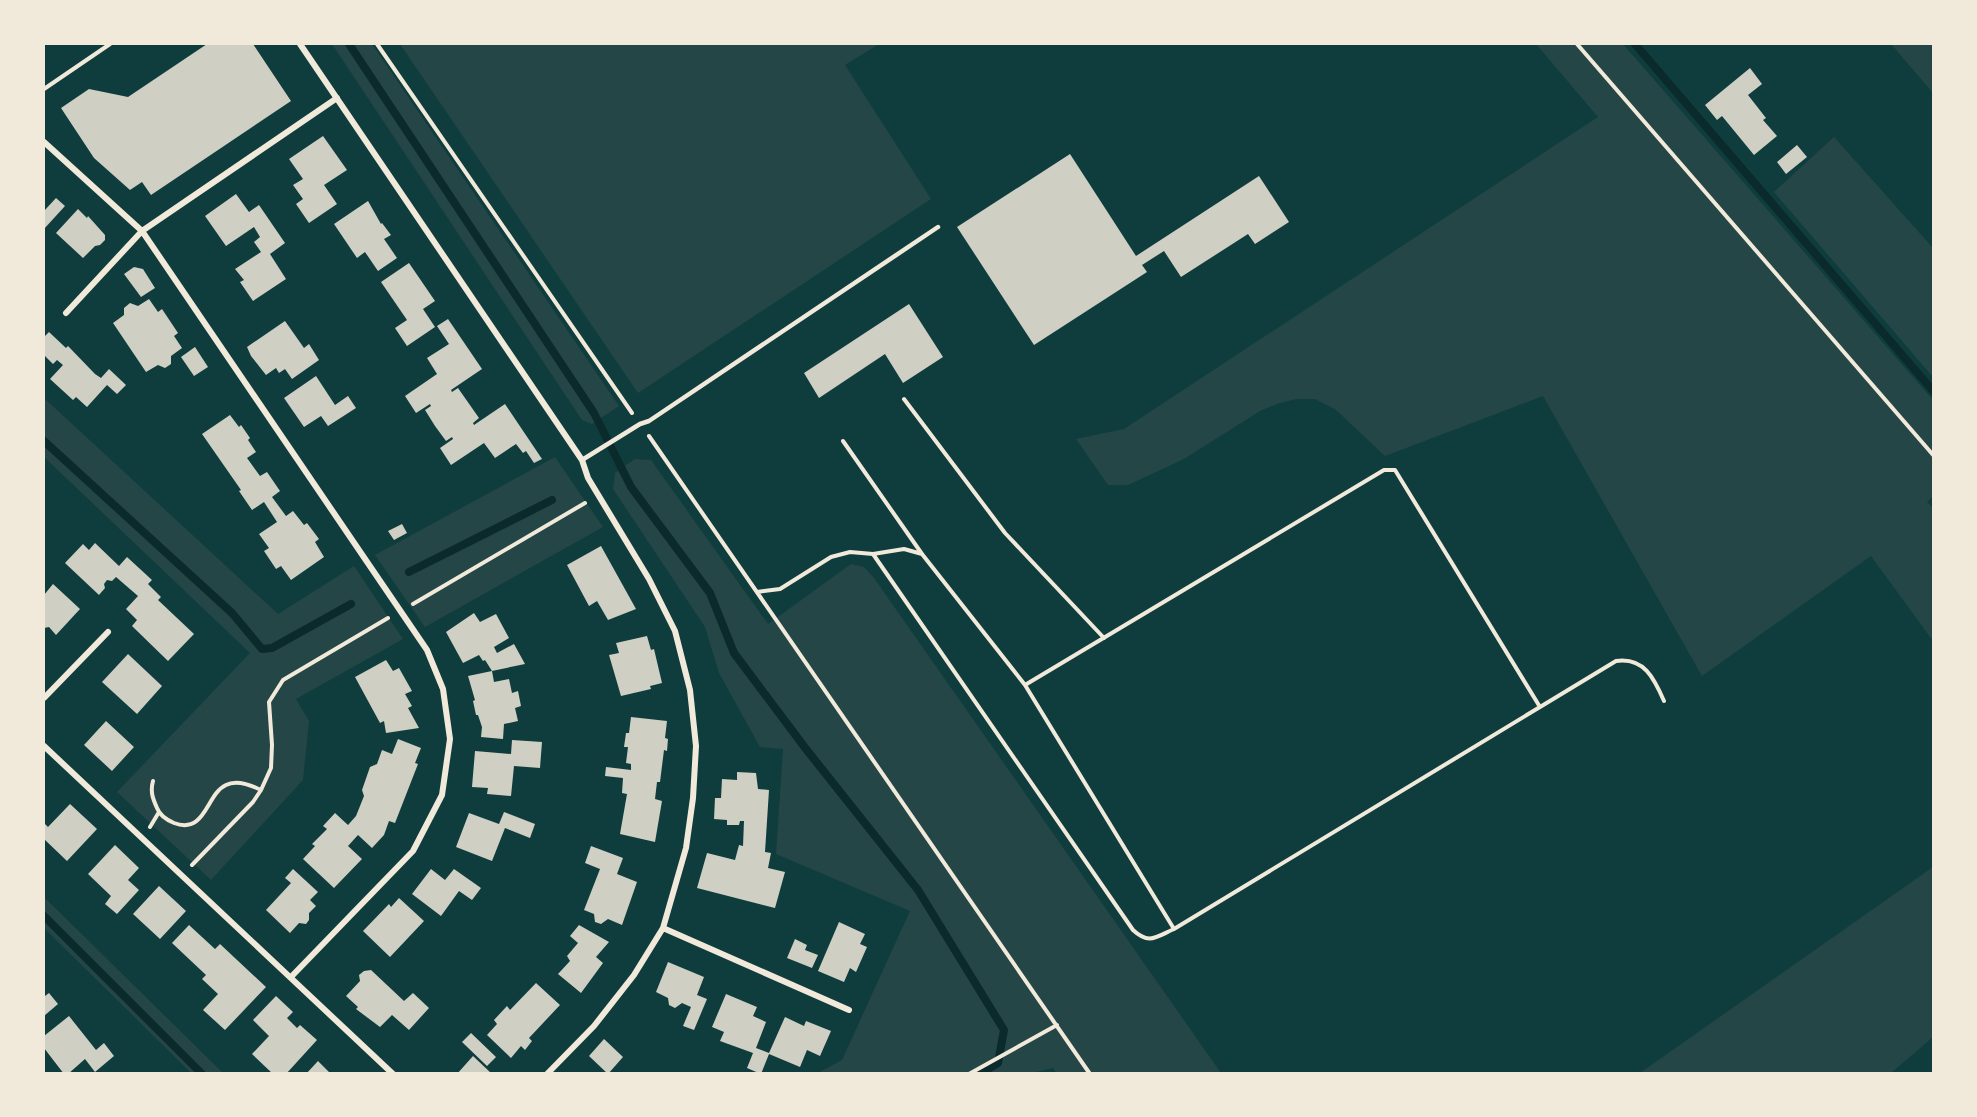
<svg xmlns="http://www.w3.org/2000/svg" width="1977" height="1117" font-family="'PT Sans',sans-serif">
<rect width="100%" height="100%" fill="#0f3d3e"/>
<!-- green -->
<path fill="#244646" d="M332,44H372L619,406L592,424L582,420Z
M400,44H879L845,65L931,199L638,393Z
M1536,44H1623L1933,400V496L1927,502L1934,509L1933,641L1871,556L1702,676L1543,396L1385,456L1335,409L1315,399H1296L1277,404L1260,411L1184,459L1128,485H1108L1076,439L1124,429L1598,117Z
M1891,44H1933V93Z
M1834,137L1933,248V377L1774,192Z
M44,398L278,614L354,566L403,639L296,699L309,721L303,780L211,880L117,792L250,653L44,457Z
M555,457L603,527L425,627L375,555Z
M635,459L651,460L768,624L851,564L864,567L874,578L1221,1073L1057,1074L1053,1068L1027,1074L818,1073L842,1060L910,911L776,854L783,749L760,747L719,673L705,627L613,489L615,473Z
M1933,867V1037L1891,1073H1640Z
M44,897L223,1073H191L44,928Z"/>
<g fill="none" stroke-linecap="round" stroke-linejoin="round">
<!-- stream -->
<path stroke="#0a2a2b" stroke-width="8" d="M349,44L594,413L631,487L710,593L734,653L806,749L918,890L1004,1030L998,1063L980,1074
M1635,44L1934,392
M44,441L232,613L262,649L272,648L351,604
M409,572L552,500
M44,916L202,1074"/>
</g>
<!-- building -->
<path fill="#cfcfc3" d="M207,44H253L291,101L151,195L142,182L130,190L94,158L61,108L89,89L128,97Z
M1750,68L1762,84L1748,95L1766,118L1763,120L1777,136L1754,155L1722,116L1717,120L1705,105Z
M323,136L347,170L324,185L337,204L309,223L296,204L303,199L293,185L303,179L289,159Z
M1797,145L1807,157L1786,174L1777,162Z
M1070,154L1136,256L1259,176L1289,222L1255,244L1248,234L1181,277L1164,251L1142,265L1147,272L1034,345L957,227Z
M236,194L249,212L259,205L285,243L270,254L286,279L253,301L240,282L244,280L235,269L261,252L254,242L260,237L254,227L226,246L205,216Z
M56,198L65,206L44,229V211Z
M368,201L381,224L382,223L391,235L384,239L397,258L378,271L365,252L357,258L334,224Z
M78,209L87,218L88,216L105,235V240L100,245L95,246L83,258L56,233Z
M409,263L435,301L423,309L435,327L407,346L395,328L407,320L381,282Z
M134,267L143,269L155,288L141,297L124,274Z
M149,299L158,312L162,309L178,333L174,336L182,348L171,356V364L165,368L158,365L146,372L113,323L124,315V308L130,303L138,306Z
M909,304L943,357L903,383L885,354L819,398L804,373Z
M448,319L482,369L451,390L452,392L458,388L479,418L473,423L474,425L505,404L542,459L534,463L526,451L523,453L516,444L495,458L484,443L451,465L440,448L453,439L452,437L446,441L435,426L425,410L431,406L430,404L416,413L405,396L437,374L427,358L449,344L437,326Z
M285,321L304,348L309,344L319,360L292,379L285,369L279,373L276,368L266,375L251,356L247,347Z
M49,332L66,348L68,346L95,374L101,378L109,369L126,385L117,394L107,385L87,407L76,397L73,400L50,379L63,365L57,360L53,364L44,355V334L45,336Z
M195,347L208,367L194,376L181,357Z
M316,376L335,405L348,396L356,408L328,426L321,416L304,427L284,398Z
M230,415L239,427L241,425L250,438L248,440L256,452L247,458L260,476L267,472L280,491L272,497L286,516L293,511L304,525L307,523L319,539L315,542L324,557L291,580L281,566L276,569L264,551L269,548L259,534L277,522L264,502L252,510L239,491L241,490L202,434Z
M402,524L407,533L394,540L388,531Z
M95,543L119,566L127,557L152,580L148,584L161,597L158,600L194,634L168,661L132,626L137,620L126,609L138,596L116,577L112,581L107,580L104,584L105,588L99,595L65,563L83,544L89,550Z
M601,546L636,609L608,620L597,601L589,606L567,565Z
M53,584L80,609L56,635L49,627L44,628V595Z
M474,613L480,622L496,614L509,638L494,647L497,653L514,644L525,664L492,671L494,682L509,679L512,693L518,691L521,706L515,708L518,721L504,724L503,739L481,737L482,727L478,715H476L473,701L475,700L468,676L492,671L485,660L483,661L479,655L463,663L446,632Z
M647,636L651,650L654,649L662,683L650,686L651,689L621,696L609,655L619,653L616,643Z
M128,654L162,686L137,714L102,682Z
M386,660L393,671L399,668L412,691L405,694L412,706L408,708L419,728L386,733L384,721L380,723L355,677Z
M631,717L667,721L665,738L668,739L667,751L664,750L660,782H657L655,799L662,801L655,842L620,834L627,794L622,793L623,778L605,776L606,767L631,770V764L626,763L628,747H624L626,733H629Z
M106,721L134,747L112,771L84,745Z
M398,739L421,748L415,763L418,764L395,823L389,821L384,835L372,848L358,835L348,846L362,859L334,888L303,859L315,846L312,844L327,829L323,826L335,813L348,825L356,816L364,796L362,790L370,767L377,764L382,750L392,754Z
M512,740L542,742L540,768L514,766L511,796L487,794L488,788L472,787L475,751L511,754Z
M737,772L756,773L758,789L769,790L765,852L771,853L768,868L785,872L775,908L697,888L707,853L735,860L739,845L743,846L744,821H740L739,825H727V820L714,819L715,798H721L722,779L737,780Z
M70,804L97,829L67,861L44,839V823L48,827Z
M504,812L535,824L530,838L505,828L492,861L456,847L469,813L499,824Z
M115,845L139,868L128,880L139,890L117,914L105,904L111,896L88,874Z
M591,846L623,858L617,874L637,882L622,925L608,919L601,924L595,922L594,914L584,910L600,869L585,863Z
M293,869L318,892L310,900L316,906L309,913V920L306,924L299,923L290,933L266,910L291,883L285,878Z
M431,869L445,880L454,869L481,888L472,900L459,891L441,916L412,894Z
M159,886L186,911L160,939L133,914Z
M399,898L424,921L390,957L363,931L389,904L391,907Z
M839,922L865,934L860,944L867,947L856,972L850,968L844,982L818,971Z
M189,925L215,949L220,944L266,987L225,1030L203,1010L218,994L202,979L206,975L172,943Z
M579,925L609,942L596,957L603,963L581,993L558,974L570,961L567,956L578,943L570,936Z
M795,939L807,945L805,950L818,955L812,968L787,958Z
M668,962L704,977L697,995L707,999L694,1030L683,1026L691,1007L682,1003L675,1008L669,1005L668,998L656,992Z
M371,970L404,1001L413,993L429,1008L409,1030L392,1015L380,1027L356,1009L358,1007L346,996L360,981L359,975L364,971Z
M536,983L560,1005L529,1038L532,1041L525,1050L521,1046L511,1058L487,1035L497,1024L494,1020L507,1006L510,1010Z
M49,993L58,1004L44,1016V995L45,996Z
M726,994L757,1007L753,1016L766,1022L756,1048L769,1053L785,1017L804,1026L806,1021L831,1031L820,1056L807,1050L800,1067L769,1054L761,1074L747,1068L753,1053L720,1041L724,1032L712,1027Z
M276,996L293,1012L287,1018L297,1028L300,1025L317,1040L286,1074H273L252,1054L269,1036L253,1020Z
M69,1016L96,1050L104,1043L114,1056L95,1072L85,1059L68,1074H64L44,1048V1036Z
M471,1033L496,1057L487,1066L462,1042Z
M604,1039L623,1057L608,1074L589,1056Z
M473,1056L492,1074H457Z
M318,1061L331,1074H306Z"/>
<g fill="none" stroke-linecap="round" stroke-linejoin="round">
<!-- path -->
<path stroke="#f1e9da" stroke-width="4" d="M377,44L632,413
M1577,44L1934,456
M44,89L110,44
M904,399L1005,533L1104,638
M649,436L1090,1074
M843,441L922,554
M873,554L1133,930C1149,945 1156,937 1174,929L1540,707
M757,592L780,589L831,557L850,552L873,554L904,549L922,554L1025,685L1384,470H1395L1540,707L1616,661C1644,657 1654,678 1664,701
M413,604L585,503
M1025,685L1174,929
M153,781C150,792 153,799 157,808C160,816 167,820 174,823C206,835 206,794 226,785C237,779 251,785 261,790
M150,827L159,812
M192,865L253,802L261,790L271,768L272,745L269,702L283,680L388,618
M969,1074L1057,1025"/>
<!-- service -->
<path stroke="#f1e9da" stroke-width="4.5" d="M582,460L640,424L649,421L938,227"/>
<!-- minor -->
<path stroke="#f1e9da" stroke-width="6" d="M300,44L582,460L588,478L649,579L675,631L690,690L696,746L693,798L686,848L663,928L634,975L594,1026L547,1074
M44,142L142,231L427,650L443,689L450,739L442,795L413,851L291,977
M66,313L142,231L337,98
M44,698L108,632
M44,746L393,1074
M663,928L849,1010"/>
</g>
<!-- border -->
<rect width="1977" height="1117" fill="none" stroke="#f1e9da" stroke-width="90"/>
</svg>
